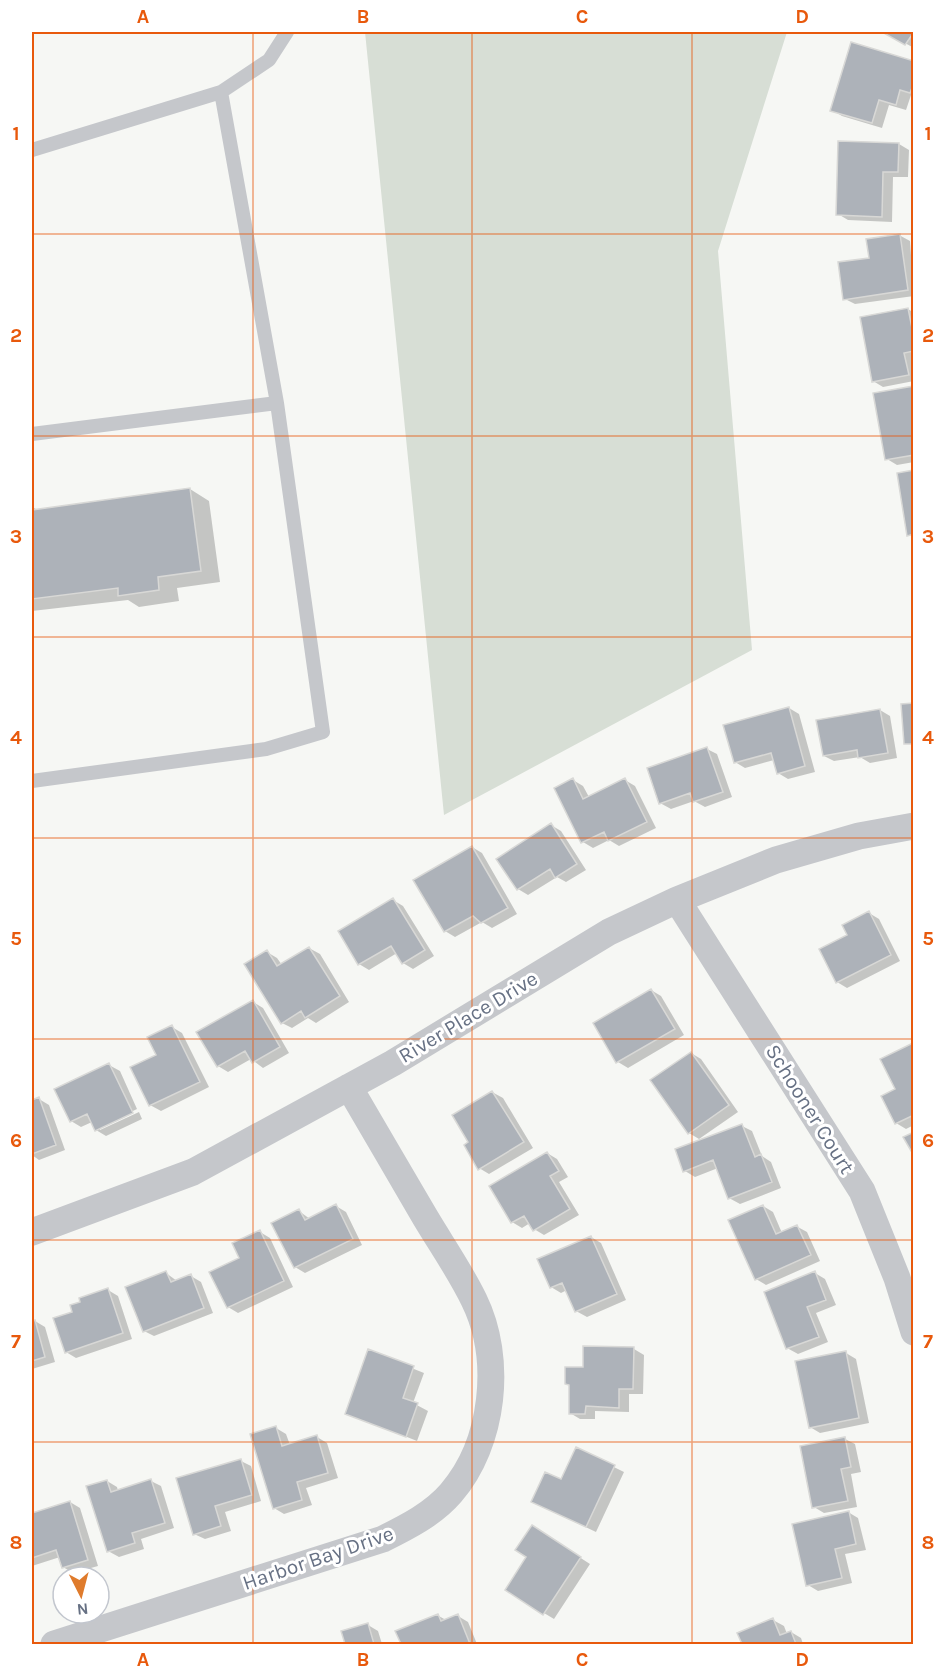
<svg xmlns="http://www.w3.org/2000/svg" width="945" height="1676" font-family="Karla,sans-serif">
<rect width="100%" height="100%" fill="#f6f7f4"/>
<!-- green -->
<path fill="#d7ded5" d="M365,32H787L718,251L752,650L444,815Z"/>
<!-- shadow -->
<path fill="#0003" d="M885,32H914V48Z
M914,63V96L911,95L906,110L889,105L882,128L842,116L832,110Z
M840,142L899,144L909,150L908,177H893L892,222L848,220L838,214Z
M899,235L910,241L914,296L855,304L845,299L871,259Z
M908,309L914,313V381L883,387L873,381Z
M914,388V462L897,465L887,459Z
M190,489L209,501L220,582L177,588L179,601L139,607L128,600L32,611V507L38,510Z
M789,708L799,714L815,772L788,779L778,773L774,760L745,768L735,762Z
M880,710L890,716L897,758L870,763L860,757L834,761L824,756Z
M707,749L717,754L732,797L705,807L694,801L671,809L660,803Z
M573,780L583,786L589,797L625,780L635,786L656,828L619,846L609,840L593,848L583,842Z
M551,825L561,831L586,870L566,882L557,877L528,895L518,889Z
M472,847L482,853L517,914L492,928L482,922L455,937L445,931Z
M393,900L403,906L434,956L413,969L403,963L397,953L369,970L359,964Z
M869,913L879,919L900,961L847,988L837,982L849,936Z
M309,948L320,954L349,1002L316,1023L308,1018L292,1028L282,1023L267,952L277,958L282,965Z
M651,990L661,996L684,1035L628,1068L618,1062Z
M253,1002L263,1008L289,1053L263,1068L251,1059L228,1072L218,1066Z
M172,1027L182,1033L209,1087L161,1111L150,1105L158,1055Z
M913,1045L914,1125L906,1129L896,1123L897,1090L882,1060Z
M691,1053L701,1059L738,1112L699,1139L689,1133Z
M109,1065L120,1071L137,1109L100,1127V1130L139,1112L142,1119L106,1136L96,1130L92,1122L81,1127L71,1121Z
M492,1092L503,1098L533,1148L489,1174L479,1168L470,1143Z
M39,1099L49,1105L65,1150L39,1160L32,1155V1102Z
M742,1126L752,1131L762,1156L771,1162L781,1188L740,1204L729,1198L718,1168L695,1177L685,1171Z
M547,1153L557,1159L568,1177L559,1182L579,1215L544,1235L534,1229L530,1223L522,1228L512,1222Z
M336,1206L346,1212L362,1245L305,1273L295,1267L299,1211L310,1219Z
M763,1206L773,1212L782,1233L796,1226L807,1232L820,1261L766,1285L756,1279Z
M260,1232L270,1238L293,1287L238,1313L228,1307Z
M591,1237L601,1243L626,1300L587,1317L576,1311L567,1290L561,1293L551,1287Z
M166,1273L177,1281L191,1276L201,1282L213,1313L154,1336L144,1331Z
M815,1273L825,1279L836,1305L816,1313L828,1342L798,1354L787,1348Z
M108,1290L118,1296L132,1339L76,1358L66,1352L74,1313Z
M35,1321L45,1327L55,1362L32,1369V1322Z
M584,1347L634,1349L644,1355L643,1394H629V1412L595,1411V1419H580L570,1413L584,1369Z
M369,1351L424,1373L413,1403L428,1411L417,1441L347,1413Z
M846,1353L856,1359L869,1423L820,1433L810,1427Z
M276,1428L286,1434L290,1445L317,1437L327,1443L338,1478L306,1488L312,1505L284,1514L274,1508Z
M845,1439L855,1444L861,1472L851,1474L857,1507L824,1513L814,1507Z
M577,1449L624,1472L596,1532L543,1507L562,1481Z
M241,1461L251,1466L261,1501L225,1512L231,1531L205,1539L194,1534Z
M107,1481L117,1487L118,1491L151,1481L161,1486L174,1528L141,1539L144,1549L119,1557L108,1551Z
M70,1502L80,1508L98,1566L73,1573L63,1567L60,1557L32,1566V1514Z
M848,1512L858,1518L866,1550L845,1554L852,1583L818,1591L808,1585Z
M542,1533L590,1564L554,1619L544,1613Z
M437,1615L446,1620L458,1616L468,1622L477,1644H402L397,1632Z
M773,1620L784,1626L787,1634L791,1632L801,1638L803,1644H743L739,1634Z
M368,1625L378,1631L382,1644H346L343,1632Z"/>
<!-- building -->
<path fill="#adb2b9" stroke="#d8d8d6" stroke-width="1.5" d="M882,32H914L905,45Z
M851,42L914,61V83L910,93L900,90L896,105L879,100L872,123L830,111Z
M838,141L899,143L898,172H883L882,217L836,215Z
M900,234L908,290L843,300L838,262L869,258L866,239Z
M908,308L914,338V351L904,353L909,375L872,382L860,317Z
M914,386V455L885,460L873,393Z
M914,470V534L907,536L897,473Z
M190,488L201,571L158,577L159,590L118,596V588L32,599V510Z
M914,703V744H904L901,704Z
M789,707L805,766L777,774L771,753L734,763L723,725Z
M880,709L888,753L858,758L857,750L823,756L816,720Z
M707,747L723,792L693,802L690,793L659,804L647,768Z
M573,778L583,799L625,778L647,822L608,841L604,832L581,843L554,788Z
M551,823L577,864L555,878L550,869L517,890L496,859Z
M472,846L508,908L481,923L473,916L444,932L413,880Z
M393,898L425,950L402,964L391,946L358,965L338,931Z
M869,911L891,955L836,983L819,949L847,935L842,925Z
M309,947L340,996L305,1018L301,1011L281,1024L244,964L267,950L277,966Z
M651,989L675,1029L616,1063L593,1023Z
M253,1000L280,1047L252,1063L245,1051L217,1067L196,1032Z
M172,1025L200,1082L149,1106L130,1067L156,1055L147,1037Z
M913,1043L914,1115L895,1124L881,1096L895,1089L880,1059Z
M691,1052L729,1105L688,1134L650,1080Z
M109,1063L133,1113L95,1131L87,1114L70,1122L54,1089Z
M492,1091L524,1142L478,1170L464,1145L468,1142L452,1115Z
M39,1097L56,1145L32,1154V1100Z
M742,1124L755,1157L761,1154L772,1182L728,1199L713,1160L683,1172L675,1149Z
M914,1132V1156L903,1137Z
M547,1152L559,1171L550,1176L570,1209L533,1231L524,1216L511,1223L489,1186Z
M336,1204L353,1239L294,1268L271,1223L299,1209L305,1220Z
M763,1205L776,1234L797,1225L811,1255L755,1280L728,1220Z
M260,1230L284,1281L227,1308L209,1272L239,1258L232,1243Z
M591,1236L617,1294L575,1312L562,1283L550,1288L537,1259Z
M166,1271L171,1282L191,1274L204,1308L143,1332L125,1287Z
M815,1271L826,1300L807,1307L819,1337L786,1349L764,1292Z
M108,1288L123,1333L65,1353L53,1318L72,1312L70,1305L80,1302L79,1298Z
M35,1320L45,1357L32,1361V1321Z
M583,1346L634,1347L633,1389H619V1408L586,1406L585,1414H569V1385L565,1384V1367H583Z
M368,1349L414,1366L403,1398L418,1403L406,1437L345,1414Z
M846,1351L859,1418L809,1428L795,1361Z
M276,1426L282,1446L317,1435L328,1473L297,1482L302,1500L273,1509L250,1434Z
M845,1437L851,1467L841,1469L848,1501L812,1508L800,1446Z
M576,1447L615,1465L586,1527L531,1502L545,1472L561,1479Z
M241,1459L252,1495L215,1506L221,1526L193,1535L176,1478Z
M151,1479L165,1523L132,1533L135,1543L107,1552L86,1486L107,1480L111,1492Z
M70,1501L88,1560L62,1568L56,1550L32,1558V1513Z
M849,1511L856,1544L835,1549L842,1578L806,1586L792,1524Z
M532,1525L581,1557L543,1615L505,1590L526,1557L515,1550Z
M438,1614L441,1621L458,1614L470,1644H401L395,1631Z
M773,1618L780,1635L791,1631L796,1644H742L737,1633Z
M368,1623L374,1644H345L341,1631Z"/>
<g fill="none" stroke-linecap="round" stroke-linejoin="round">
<!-- service -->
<path stroke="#c5c7cb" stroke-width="14" d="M221,92L277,403
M32,150L221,92L269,60L287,32
M32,434L277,403L323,732L266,749L32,781"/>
<!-- minor -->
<path stroke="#c5c7cb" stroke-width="27" d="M677,900L862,1191L897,1278L914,1332
M32,1232L193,1172L393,1063L609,932L677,900L776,860L859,836L914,826
M54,1644L383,1539C407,1527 433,1514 451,1493C494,1443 503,1359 474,1300C460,1271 441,1244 425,1217C400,1174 374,1130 349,1087"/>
</g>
<!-- grid -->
<path fill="none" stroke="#e8590c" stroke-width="1.5" stroke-opacity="0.55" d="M253,32V1644M472,32V1644M692,32V1644M32,234H914M32,436H914M32,637H914M32,838H914M32,1039H914M32,1240H914M32,1442H914"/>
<g text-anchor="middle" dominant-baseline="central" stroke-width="6" stroke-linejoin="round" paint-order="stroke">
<!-- street labels -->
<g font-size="21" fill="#677184" stroke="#fff">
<text transform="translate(468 1017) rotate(-31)">River Place Drive</text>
<text transform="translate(810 1109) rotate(58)">Schooner Court</text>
<text transform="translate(318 1558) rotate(-19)">Harbor Bay Drive</text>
</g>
</g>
<!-- border -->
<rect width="945" height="1676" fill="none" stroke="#ffffff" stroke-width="66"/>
<!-- north arrow -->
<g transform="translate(81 1595) rotate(174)"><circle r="28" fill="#ffffff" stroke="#c2c6ce" stroke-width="1.5"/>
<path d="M0-4.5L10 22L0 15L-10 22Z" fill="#df7b2c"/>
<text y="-9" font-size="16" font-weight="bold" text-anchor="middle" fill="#677184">N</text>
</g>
<rect x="33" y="33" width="879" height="1610" fill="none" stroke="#e8590c" stroke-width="2"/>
<g font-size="20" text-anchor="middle" font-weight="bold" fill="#e8590c">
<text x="143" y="23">A</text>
<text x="363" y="23">B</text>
<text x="582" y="23">C</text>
<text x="802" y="23">D</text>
<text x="16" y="140">1</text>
<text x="928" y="140">1</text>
<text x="16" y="342">2</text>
<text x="928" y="342">2</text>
<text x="16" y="543">3</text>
<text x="928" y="543">3</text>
<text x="16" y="744">4</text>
<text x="928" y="744">4</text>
<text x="16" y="945">5</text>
<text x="928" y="945">5</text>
<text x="16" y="1147">6</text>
<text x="928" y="1147">6</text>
<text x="16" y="1348">7</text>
<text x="928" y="1348">7</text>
<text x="16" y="1549">8</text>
<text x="928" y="1549">8</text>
<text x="143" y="1666">A</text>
<text x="363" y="1666">B</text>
<text x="582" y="1666">C</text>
<text x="802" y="1666">D</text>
</g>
</svg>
